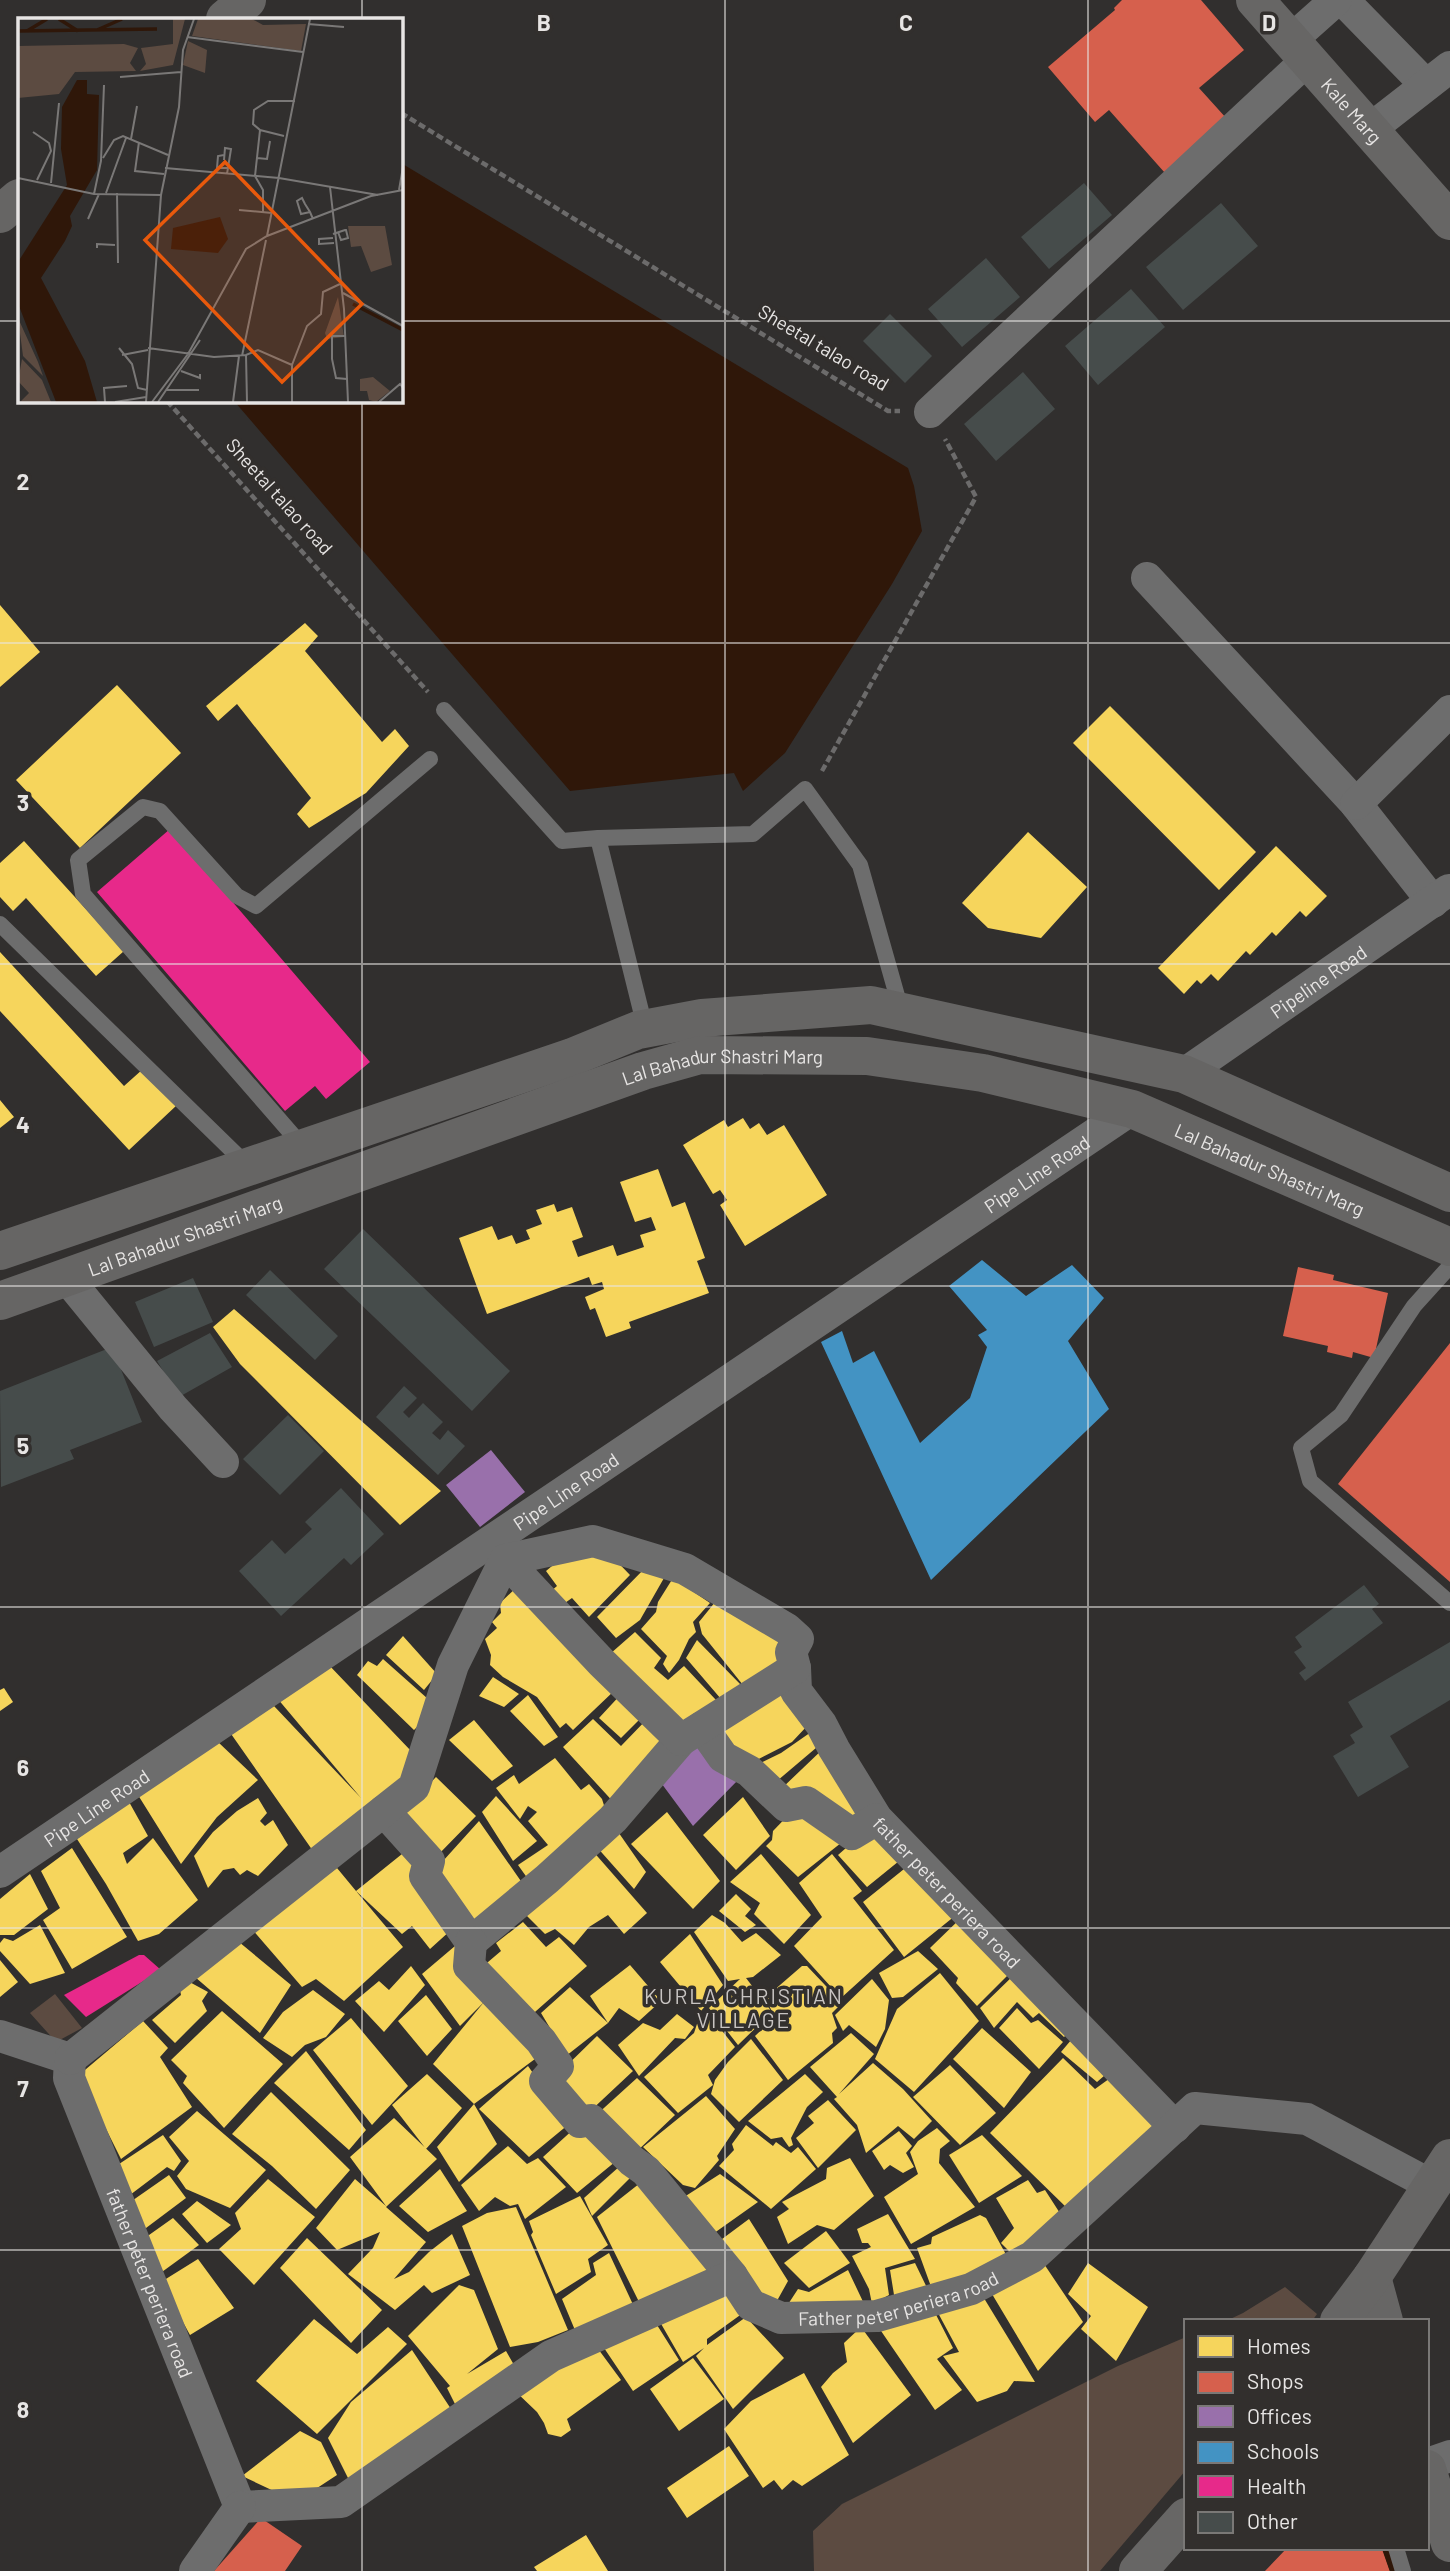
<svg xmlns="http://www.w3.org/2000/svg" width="1450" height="2571" font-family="Barlow,sans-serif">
<rect width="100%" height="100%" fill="#312f2e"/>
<!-- green -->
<path fill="#5c4b41" d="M55,1994L82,2028L56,2042L30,2013Z
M1285,2287L1317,2314L1312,2321H1226L1243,2313Z
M1186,2337V2470L1100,2571H814L813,2531L842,2504L1118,2366Z"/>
<!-- water -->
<path fill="#2f1709" d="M401,163L908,468L914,486L922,531L892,584L785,753L743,791L734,773L570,791L234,401H401Z"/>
<!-- homes -->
<path fill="#f6d55c" d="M0,605L40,652L0,687Z
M305,623L318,636L305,651L382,742L395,729L409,746L366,793L309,828L297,814L311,798L237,704L218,721L206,706Z
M117,685L181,753L80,848L16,780Z
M1110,706L1256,852L1219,890L1073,743Z
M1028,832L1087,887L1041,938L988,928L962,903Z
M24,841L124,951L96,976L26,898L13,911L0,897V863Z
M1276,846L1327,896L1306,917L1300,911L1276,936L1272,932L1250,955L1246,951L1218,981L1211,974L1201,984L1197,980L1184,994L1158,968Z
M0,952L124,1086L143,1069L177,1105L129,1150L0,1011Z
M0,1100L14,1117L0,1128Z
M743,1118L750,1129L759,1123L767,1135L784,1125L827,1195L745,1246L720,1205L727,1200L720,1190L713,1194L683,1145L724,1120L728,1127Z
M658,1169L672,1207L685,1202L705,1258L697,1261L709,1293L629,1322L631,1328L606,1337L595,1308L590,1310L585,1297L604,1289L602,1282L592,1285L589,1277L487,1314L459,1238L492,1226L498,1240L512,1235L516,1244L530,1239L526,1230L542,1224L536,1210L554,1204L557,1212L572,1207L583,1237L572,1241L578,1257L613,1245L617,1256L644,1247L640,1235L656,1230L651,1217L635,1222L620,1182Z
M234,1309L441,1491L400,1525L240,1364L213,1327Z
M605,1549L630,1575L589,1617L572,1598L562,1605L550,1592L557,1586L546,1571L570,1551Z
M647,1566L664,1578L640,1620L616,1638L597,1617Z
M673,1578L710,1603L693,1622L696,1632L689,1639L679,1660L669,1673L663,1664L667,1656L641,1629L656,1612L658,1602Z
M519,1585L615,1690L573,1730L566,1723L560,1728L537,1697L503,1677L490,1665L491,1655L485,1639L497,1628L492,1622L501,1613L500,1603Z
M720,1596L782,1634L786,1663L747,1690L702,1634L699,1622Z
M635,1632L661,1658L654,1668L668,1680L684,1666L716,1700L681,1733L602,1661Z
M403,1636L437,1674L424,1690L386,1655Z
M697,1640L741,1685L721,1699L686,1658Z
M383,1659L437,1707L414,1730L357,1675L368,1661L377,1666Z
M327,1663L412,1752L404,1781L313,1851L229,1731L274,1706L361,1798L277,1698Z
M493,1677L519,1694L504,1707L479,1696Z
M781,1685L808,1725L792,1742L751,1763L713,1728Z
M4,1688L13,1702L0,1711V1690Z
M624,1691L647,1712L621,1738L599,1718Z
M528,1695L558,1737L544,1746L510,1711Z
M650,1716L677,1744L617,1806L563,1747L593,1719L621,1746Z
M474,1720L513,1766L492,1781L449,1740Z
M814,1730L823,1742L777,1781L754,1766L781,1753Z
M218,1742L258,1780L217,1817L181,1864L138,1795Z
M825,1747L866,1813L848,1824L779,1791Z
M555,1758L581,1790L589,1784L602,1799L608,1818L533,1886L518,1865L548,1845L528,1821L537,1812L528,1806L520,1819L496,1788L514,1775L519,1784Z
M436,1777L476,1816L436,1857L396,1818Z
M496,1796L537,1841L513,1861L482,1812Z
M743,1797L770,1836L736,1870L703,1835Z
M258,1798L267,1813L260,1821L265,1826L273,1820L288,1845L258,1876L247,1870L240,1875L234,1868L223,1870L208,1888L194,1856L213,1832L237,1811Z
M128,1800L148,1836L123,1853L127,1864L153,1838L198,1900L159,1934L138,1941L106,1884L77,1839Z
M798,1805L846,1839L798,1877L766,1846L772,1840L773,1831Z
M667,1812L720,1881L693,1909L631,1844Z
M479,1821L525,1887L474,1929L434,1871Z
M614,1826L646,1872L634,1889L595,1845Z
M871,1826L904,1857L867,1887L838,1855Z
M72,1848L127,1937L72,1969L43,1920L60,1908L41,1871Z
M591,1849L647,1913L624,1934L608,1915L589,1927L574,1945L555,1929L545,1934L518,1907Z
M402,1854L420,1866L451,1930L430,1949L412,1926L402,1934L356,1891L403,1947L344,2001L316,1979L302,1987L251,1928L337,1868L356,1891Z
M761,1854L811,1915L784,1944L754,1914L760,1903L730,1882Z
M832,1854L862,1891L853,1898L894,1950L841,1998L794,1946L822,1917L799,1883Z
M914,1861L961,1911L904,1957L863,1902Z
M30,1874L48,1909L14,1935H0V1899Z
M736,1894L751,1909L745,1916L756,1925L745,1932L719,1911Z
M712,1915L725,1923L742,1942L756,1933L781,1955L753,1977L746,1978L772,2012L738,2045L709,2008L740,1979L728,1981L694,1932Z
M963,1916L1015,1968L977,2006L956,1983L958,1978L930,1948Z
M523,1922L546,1947L559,1937L587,1966L527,2019L481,1968L501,1951L496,1943Z
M40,1925L65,1973L30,1984L0,1951V1943L4,1938L13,1941Z
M690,1934L723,1985L701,2011L660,1962Z
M233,1937L291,1985L260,2033L195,1977Z
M455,1946L539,2056L474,2104L433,2064L484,2002L460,2026L422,1974Z
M918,1951L938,1969L903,1997L892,1998L879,1973Z
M0,1960L18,1982L0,1997Z
M630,1965L661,2001L639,2021L619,2008L608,2023L590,1996Z
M411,1966L425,1985L384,2032L355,2001L379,1981L389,1990Z
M802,1966H807L842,2003L832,2013L837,2028L832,2033L833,2043L788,2080L755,2036L775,2017L765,1998Z
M1017,1972L1074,2027L1064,2037L1039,2013L1033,2018L1017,2002L994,2028L980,2008Z
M940,1973L979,2021L914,2092L875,2059L897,2009Z
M184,1979L208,1992L202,2001L207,2011L175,2043L152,2020L181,1995L179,1984Z
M872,1979L889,2000L885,2029L876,2047L849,2025L843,2031L835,2015Z
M570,1987L608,2023L557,2063L550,2028L541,2013Z
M313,1990L345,2014L326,2037L305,2045L292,2057L263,2038L283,2012Z
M426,1995L452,2029L427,2056L398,2021Z
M1017,2008L1031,2023L1038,2020L1063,2042L1039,2069L999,2028Z
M222,2011L283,2064L224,2128L183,2083L187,2076L171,2060Z
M707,2012L735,2047L708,2075L713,2085L678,2113L644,2077L694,2033L697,2024Z
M677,2014L694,2027L685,2039L675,2038L639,2076L618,2045L643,2023L660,2030Z
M351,2018L408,2086L372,2125L313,2050Z
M143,2021L168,2048L160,2057L192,2107L121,2159L79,2075Z
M982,2028L1031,2072L1004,2108L953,2059Z
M851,2033L874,2054L839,2094L873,2063L903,2089L932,2121L914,2139L898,2126L866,2153L857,2125L834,2099L837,2097L810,2067Z
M1077,2033L1112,2069L1097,2082L1061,2052Z
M597,2036L633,2071L586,2115L553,2079Z
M751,2039L783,2080L739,2122L711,2094L715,2080L728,2062Z
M306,2051L366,2130L349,2150L274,2083Z
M1063,2058L1095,2089L1113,2076L1158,2122L1068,2209L990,2133Z
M950,2065L996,2113L960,2145L913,2097Z
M528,2066L569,2124L529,2157L479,2109Z
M427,2074L462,2108L426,2149L392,2105Z
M805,2074L823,2092L807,2107L791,2138L793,2145L789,2147L782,2137L771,2139L748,2121Z
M637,2078L675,2115L634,2154L594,2117Z
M271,2092L350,2170L316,2209L272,2166L232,2134Z
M706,2096L735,2129L717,2156L719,2160L695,2188L683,2185L643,2147Z
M828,2100L856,2130L818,2168L796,2138L814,2123L808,2116Z
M474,2104L497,2144L459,2182L437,2147Z
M197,2111L266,2170L230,2208L186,2189L177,2176L189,2161L169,2137Z
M394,2118L437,2159L386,2207L426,2242L394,2279L409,2272L429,2252L452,2234L470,2275L432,2293L424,2285L395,2310L348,2274L373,2248L380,2232L337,2250L316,2228L355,2179L386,2206L350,2157Z
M746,2125L773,2146L776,2142L791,2153L798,2147L816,2169L771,2209L719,2166L734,2150L732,2144Z
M576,2127L621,2157L577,2193L543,2157Z
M937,2128L950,2141L940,2149L939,2163L975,2207L911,2244L884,2197L918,2174L910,2152L918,2141Z
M899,2131L912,2146L906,2153L914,2167L903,2173L890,2165L884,2170L872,2151Z
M163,2135L181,2161L174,2171L167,2167L126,2198L113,2168Z
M982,2135L1022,2176L979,2203L949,2155Z
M508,2146L527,2164L538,2158L566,2187L525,2219L518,2204L510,2206L495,2197L479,2211L461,2185Z
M850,2158L874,2196L834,2230L817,2225L788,2244L777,2217L789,2209L782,2202L826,2179L827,2168Z
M620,2166L633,2175L592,2216L584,2198Z
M440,2169L467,2211L428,2232L399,2206Z
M720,2174L758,2202L710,2236L681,2199Z
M169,2175L186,2198L138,2234L126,2205Z
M649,2176L723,2269L644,2312L597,2217Z
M268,2179L315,2217L254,2285L219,2249L241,2229L235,2213Z
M1028,2180L1037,2193L1045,2190L1065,2221L1014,2256L1001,2243L1014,2228L996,2198Z
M580,2196L608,2245L588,2259L591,2272L556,2294L531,2235L533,2232L529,2221Z
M197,2201L231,2225L207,2243L182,2214Z
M516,2207L568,2330L538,2342L510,2347L462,2226L487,2213Z
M888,2214L915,2259L885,2268L889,2295L872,2304L869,2289L852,2256L871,2247L868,2243H862L857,2229Z
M980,2215L986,2218L1009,2260L933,2292L917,2248L931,2244L932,2237Z
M173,2218L199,2245L155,2277L142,2240Z
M749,2219L788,2281L778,2299L775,2310L772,2303L714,2245Z
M826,2231L850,2263L809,2288L784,2263Z
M307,2238L382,2310L351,2343L280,2268Z
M609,2253L636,2311L577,2335L562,2299L596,2275L593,2263Z
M1040,2258L1083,2322L1038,2371L989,2289Z
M198,2259L234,2308L190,2335L161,2282Z
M915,2263L930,2294L895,2301L890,2270Z
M1088,2263L1148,2307L1116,2361L1081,2329L1091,2316L1068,2294Z
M848,2270L867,2310L783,2312L798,2289L809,2292Z
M459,2285L474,2290L498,2349L467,2374L506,2351L518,2372L461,2416L447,2388L450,2386L408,2336Z
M724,2285L743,2313L707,2339V2345L746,2317L784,2358L733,2409L696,2356L704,2348L683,2362L656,2315Z
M979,2290L1035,2382L1014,2381L1007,2391L977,2402L943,2356L959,2352L937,2311Z
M931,2305L953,2348L937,2359L962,2390L935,2410L879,2328Z
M652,2317L679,2360L633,2391L600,2342Z
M314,2319L357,2354L388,2327L407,2344L317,2434L256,2381Z
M861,2327L911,2395L853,2443L821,2387L833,2373L847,2362L844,2343Z
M593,2342L621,2380L567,2419L571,2430L561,2437L548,2434L544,2423L537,2412L514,2390Z
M412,2350L453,2412L352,2486L328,2438L351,2402Z
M693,2358L724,2399L679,2431L650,2389Z
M804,2373L849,2455L802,2486L793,2480L782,2490L774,2480L763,2488L724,2429L751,2401Z
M300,2431L321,2442L337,2475L308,2494L278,2493L242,2476Z
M729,2446L749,2476L687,2518L667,2488Z
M586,2535L608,2571H537L534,2567Z"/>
<!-- shops -->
<path fill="#d6604d" d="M1122,0H1201L1244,50L1199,88L1227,119L1165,173L1109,110L1095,122L1048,67L1115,10L1114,8Z
M1298,1267L1334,1275L1333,1280L1388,1293L1374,1358L1353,1352L1352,1358L1327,1352L1328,1346L1283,1336Z
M1450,1343V1582L1338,1484Z
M261,2518L302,2546L285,2571H214Z
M1287,2548H1382L1390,2571H1265Z"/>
<!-- offices -->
<path fill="#9970ab" d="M491,1450L525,1492L480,1527L446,1485Z
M702,1740L738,1780L693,1826L656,1776Z"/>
<!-- schools -->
<path fill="#4393c3" d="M982,1260L1026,1296L1072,1265L1104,1298L1068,1341L1109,1409L931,1580L821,1342L842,1331L853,1363L874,1351L920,1443L970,1398L987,1347L978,1335L987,1330L949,1286Z"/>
<!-- health -->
<path fill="#e7298a" d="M170,829L370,1062L326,1099L315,1086L285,1111L97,892Z
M139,1955H144L161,1970L86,2017L64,1995Z"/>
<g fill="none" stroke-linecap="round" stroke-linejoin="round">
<!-- stream -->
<path stroke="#2f1709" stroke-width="10" d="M1387,2548L1395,2571"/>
</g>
<!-- building -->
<path fill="#464c4b" d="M1084,183L1112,215L1049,269L1021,237Z
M1221,203L1258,246L1183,310L1146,267Z
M986,258L1020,297L962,347L928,309Z
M1131,289L1165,327L1098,385L1065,346Z
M890,314L932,356L905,383L863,341Z
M1023,372L1055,409L996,461L964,424Z
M363,1229L510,1371L472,1411L324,1269Z
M270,1270L338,1336L315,1360L246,1295Z
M193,1278L213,1322L154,1347L135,1302Z
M210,1333L232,1367L179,1397L157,1361Z
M112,1347L142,1422L70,1450L74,1459L1,1487L0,1391Z
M404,1386L417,1398L403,1412L409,1418L423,1403L443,1422L432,1433L440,1440L448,1430L465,1446L438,1475L376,1417Z
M288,1415L324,1451L280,1495L243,1459Z
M341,1488L384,1534L351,1565L344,1558L281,1616L239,1571L272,1540L285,1554L312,1529L305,1522Z
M1364,1585L1379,1604L1372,1609L1383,1623L1305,1681L1299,1673L1306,1668L1294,1652L1302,1647L1295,1637Z
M1450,1642V1700L1390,1736L1409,1767L1358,1797L1333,1756L1355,1743L1350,1735L1363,1727L1348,1702Z"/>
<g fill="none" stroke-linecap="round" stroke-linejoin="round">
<!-- path -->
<path stroke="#6c6b6b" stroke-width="4.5" stroke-dasharray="7 3.5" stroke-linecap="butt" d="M401,113L888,411H900
M167,401L428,692
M822,771L976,497L945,439"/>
<!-- lane -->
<path stroke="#6d6d6d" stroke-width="16" d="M444,710L562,841L598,838L646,1031
M598,838L753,834L805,789L860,865L901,1010
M0,924L247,1165
M304,1148L83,894L78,860L143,807L160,811L237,896L256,906L430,759
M1450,1266L1414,1306L1341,1415L1301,1448L1310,1481L1450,1603
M1396,2548L1403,2571"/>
<!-- street -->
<g stroke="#6d6d6d" stroke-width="32">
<path d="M1343,0L1426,85"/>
<path d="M1290,41L1336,0"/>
<path d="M1369,130L1450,67"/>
<path d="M930,412L1307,60"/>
<path d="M1147,578L1356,804L1433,902"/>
<path d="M1356,804L1450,711"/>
<path id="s1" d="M1184,1074L1449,890"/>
<path d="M66,1277L173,1408L223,1462"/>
<path id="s2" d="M795,1668L796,1691L821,1724L834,1749L877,1819L1175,2127"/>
<path d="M702,1727L723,1757L749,1771L786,1806L806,1802L852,1834L877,1819"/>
<path d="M384,1811L429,1861L425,1876L471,1942L547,1879L613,1819L681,1740"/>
<path id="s3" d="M0,1872L1132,1109"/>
<path d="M471,1942L469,1966L541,2041L558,2066L545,2081L580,2122L591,2120L632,2161L646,2171L732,2276"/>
<path id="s4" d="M0,2036L70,2059L69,2078L240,2507"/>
<path d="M70,2059L414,1787L453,1665L505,1560L602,1663L681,1740L795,1668L791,1652L798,1639L787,1629L685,1569L593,1541L505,1560"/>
<path d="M1427,2464L1450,2456"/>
<path id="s5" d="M240,2507L341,2502L551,2356L732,2276L751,2305L781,2318L877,2316L971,2289L1032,2257L1195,2108L1307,2119L1431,2185"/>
<path d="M195,2571L240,2507"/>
</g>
<!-- secondary -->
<g stroke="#676665" stroke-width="38">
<path id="s6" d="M1255,0L1450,221"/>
<path d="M1372,2277L1384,2321"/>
<path d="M1339,2321L1372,2277L1450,2158"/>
<path d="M1427,2469L1450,2543"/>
<path d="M1138,2571L1186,2517"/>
</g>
<!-- primary -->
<g stroke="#666564" stroke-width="38">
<path d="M225,19L247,0"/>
<path d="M0,214L19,198"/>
<path d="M0,1251L572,1057L638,1030L702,1018L871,1005L1184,1074L1450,1193"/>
<path id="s7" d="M0,1301L643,1071L700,1055L867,1056L983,1073L1132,1109L1450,1247"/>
</g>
</g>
<!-- grid -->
<path fill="none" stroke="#e7e5e4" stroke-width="2" stroke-opacity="0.55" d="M362,0V19M725,0V2571M1088,0V2571M0,321H19M401,321H1450M362,401V2571M0,643H1450M0,964H1450M0,1286H1450M0,1607H1450M0,1928H1450M0,2250H1450"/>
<g text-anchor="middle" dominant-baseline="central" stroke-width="7" stroke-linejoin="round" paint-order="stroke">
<!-- street labels -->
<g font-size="19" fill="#e7e5e4" stroke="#322f2d">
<text stroke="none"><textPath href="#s6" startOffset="147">Kale Marg</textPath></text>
<text transform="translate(824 347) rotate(31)">Sheetal talao road</text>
<text transform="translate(280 496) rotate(48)">Sheetal talao road</text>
<text stroke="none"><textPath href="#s1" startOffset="163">Pipeline Road</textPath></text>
<text stroke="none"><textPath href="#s7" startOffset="763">Lal Bahadur Shastri Marg</textPath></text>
<text stroke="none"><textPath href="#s7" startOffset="1330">Lal Bahadur Shastri Marg</textPath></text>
<text stroke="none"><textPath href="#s3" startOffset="1250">Pipe Line Road</textPath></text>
<text stroke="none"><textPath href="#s7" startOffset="196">Lal Bahadur Shastri Marg</textPath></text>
<text stroke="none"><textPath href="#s3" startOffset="682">Pipe Line Road</textPath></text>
<text stroke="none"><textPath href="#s3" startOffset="116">Pipe Line Road</textPath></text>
<text stroke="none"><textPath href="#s2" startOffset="276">father peter periera road</textPath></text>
<text stroke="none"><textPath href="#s4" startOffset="313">father peter periera road</textPath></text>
<text stroke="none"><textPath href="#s5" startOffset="742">Father peter periera road</textPath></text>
</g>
<!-- neighbourhood labels -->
<g font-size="21" letter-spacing="2" fill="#c8c4c2" stroke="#322f2d">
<text x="744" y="1995">KURLA CHRISTIAN<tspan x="744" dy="24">VILLAGE</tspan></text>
</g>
</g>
<!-- overview -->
<g transform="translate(18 18)">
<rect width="385" height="385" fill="#312f2e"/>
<path d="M155,1H167L155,47L122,53L128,46L123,30L155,26ZM180,1H234L245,7L288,6L283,33L174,18ZM170,23L189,32L187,55L165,47ZM106,26L120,30L112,45L118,53L57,54L41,76L0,80V28ZM330,208H367L374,247L353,254L343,228L333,229ZM320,279L326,319L309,321L307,315ZM0,300L20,344L25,358L5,338ZM4,341L24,362L33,384H2L11,375L0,363ZM355,359L372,373L358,384L351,382L349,373H342V361Z" fill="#5c4b41"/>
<path d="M59,62H69V76L81,77L79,152L52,198L54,208L47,223L23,260L67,343L79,384H38L1,288L0,244L49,167L43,131L44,89ZM202,199L210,221L200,235L153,231L155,210Z" fill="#2f1709"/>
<path fill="none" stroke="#2f1709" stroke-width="3.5" d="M41,1L60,13M79,12L104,1M0,13L139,11M9,13L29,1M335,286L385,312"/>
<path fill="none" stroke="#7a7877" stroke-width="2" d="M290,6L326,9M169,19L285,34M102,59L163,54M242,112L266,118M15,114L31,125L33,133L19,162M113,121L119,88M121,124L117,153L146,156M206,137L200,138L199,150H210M85,140L96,122L105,118L150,137M239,140L249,141L252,123M206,142L207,130L213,131L209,156M147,150L261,160L360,177M0,160L76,176L143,177M33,165L41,85M312,169L326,291L330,384M381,172L385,149M88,175L108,120M99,175L100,245M76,176L83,143L86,67M221,192L254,195M245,194V172L237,158L242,112L235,106L236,92L250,83H277M292,194L283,196L279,183L284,180L287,186L292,194L295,201M70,201L81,176M315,216L327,212H328L330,220L323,222L320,214M249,218L292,1M315,220L301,221V226L316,225M79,230V226L97,227M325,275L385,308M327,318H314V341L318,360L329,361M101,330L114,346L120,370L129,372M130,330L196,339L228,337L240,332L274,347M104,337L130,332M228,337L229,384M224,338L248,222M274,347L289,308L303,296L305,274L322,266M274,347V384M163,353L182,360V356M149,372H181M87,384L86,370L109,368M97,384L128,379M128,384L143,177L161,89L165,32L176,1M134,384L170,336L228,231L249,218L353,178L385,172M140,384L182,322M215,384L221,338M361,384L382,366L385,370"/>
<path fill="#e8590c" fill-opacity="0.15" stroke="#e8590c" stroke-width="3.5" d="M207,144L344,286L264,364L127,222Z"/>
<rect width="385" height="385" fill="none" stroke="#e7e5e4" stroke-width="3.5"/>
</g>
<g font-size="23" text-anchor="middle" font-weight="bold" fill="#e7e5e4" stroke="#322f2d" stroke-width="7" stroke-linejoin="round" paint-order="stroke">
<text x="544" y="31">B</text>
<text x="906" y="31">C</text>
<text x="1269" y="31">D</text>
<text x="23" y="490">2</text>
<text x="23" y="811">3</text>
<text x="23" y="1133">4</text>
<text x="23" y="1454">5</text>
<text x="23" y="1776">6</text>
<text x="23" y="2097">7</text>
<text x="23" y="2418">8</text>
</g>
<!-- legend -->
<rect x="1184" y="2319" width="245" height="231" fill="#322f2d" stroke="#7a7876" stroke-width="2"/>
<rect x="1198" y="2336" width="35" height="21" fill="#f6d55c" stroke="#7a7876" stroke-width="2"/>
<text x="1247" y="2354" font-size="21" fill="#e7e5e4">Homes</text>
<rect x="1198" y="2372" width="35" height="21" fill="#d6604d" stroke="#7a7876" stroke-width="2"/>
<text x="1247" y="2389" font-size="21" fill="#e7e5e4">Shops</text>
<rect x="1198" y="2406" width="35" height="21" fill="#9970ab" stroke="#7a7876" stroke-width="2"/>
<text x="1247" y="2424" font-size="21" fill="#e7e5e4">Offices</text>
<rect x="1198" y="2442" width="35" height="21" fill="#4393c3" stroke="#7a7876" stroke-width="2"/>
<text x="1247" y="2459" font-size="21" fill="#e7e5e4">Schools</text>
<rect x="1198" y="2476" width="35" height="21" fill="#e7298a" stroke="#7a7876" stroke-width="2"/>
<text x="1247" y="2494" font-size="21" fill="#e7e5e4">Health</text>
<rect x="1198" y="2512" width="35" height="21" fill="#464c4b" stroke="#7a7876" stroke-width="2"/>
<text x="1247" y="2529" font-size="21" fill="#e7e5e4">Other</text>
</svg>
